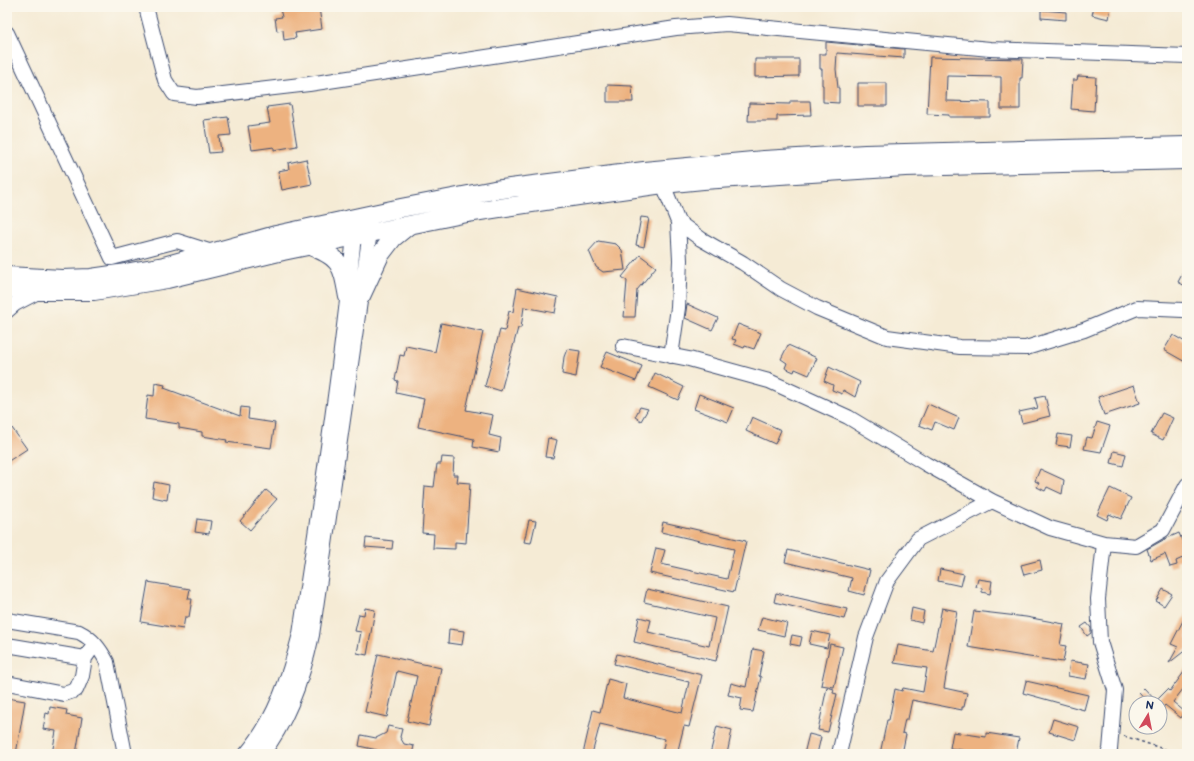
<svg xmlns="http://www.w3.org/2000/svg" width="1194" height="761" font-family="'Balsamiq Sans',sans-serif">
<rect width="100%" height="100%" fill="#fbf7ec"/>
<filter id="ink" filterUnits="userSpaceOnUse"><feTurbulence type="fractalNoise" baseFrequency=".025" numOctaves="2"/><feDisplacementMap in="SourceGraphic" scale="8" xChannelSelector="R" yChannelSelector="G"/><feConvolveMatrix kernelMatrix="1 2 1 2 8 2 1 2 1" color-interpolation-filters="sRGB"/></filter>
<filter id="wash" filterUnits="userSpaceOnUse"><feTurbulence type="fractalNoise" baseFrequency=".012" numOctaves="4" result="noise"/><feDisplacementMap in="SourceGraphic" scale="16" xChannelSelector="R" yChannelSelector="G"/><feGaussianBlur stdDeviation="0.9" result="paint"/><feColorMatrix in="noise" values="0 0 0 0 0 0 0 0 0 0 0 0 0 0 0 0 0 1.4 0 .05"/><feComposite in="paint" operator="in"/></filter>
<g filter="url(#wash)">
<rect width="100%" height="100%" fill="#f5ebd5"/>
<g id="blocks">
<!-- building -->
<path fill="#edb280" d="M295,7H319L322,29L295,33L296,38L284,40L283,30L277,31L275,18L282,17L280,9Z
M1094,7H1111L1109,19L1092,15Z
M1041,10L1066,12V20L1041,18Z
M826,42L904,49V58L837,53L836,69L838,88H839V103L823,102V85H822V69H820V54H826Z
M930,57L1023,59L1022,78H1020V109H1001V77L947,76L946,101L990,102V117H949V115L927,114Z
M755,59H799V76L755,77Z
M1078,76L1096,77L1094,111L1071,109L1073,80H1077Z
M858,83H887V106H858Z
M607,85L632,86L633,102H607Z
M790,101H810L811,115L777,116V121H748L749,103L790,104Z
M290,104L297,146L274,150V147L252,150L248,126L270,123L267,107Z
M228,117L231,135L219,136L221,152L209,153L204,120Z
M306,159L312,184L282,190L278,171L289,169L288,163Z
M641,217L649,218L644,247L636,245Z
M598,241L616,244L622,250L625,270L603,272L596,267L589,251Z
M640,255L656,267L637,290L635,317H624L627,281L622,277Z
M1187,265V287L1178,282Z
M517,288L558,297L555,313L524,307L521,328H518L501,391L485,386L500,330L505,331L509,311L513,312Z
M687,304L718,318L712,330L685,318Z
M441,323L483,332L466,410L493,415L489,435L501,438L499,452L473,447L474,439L418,427L424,399L396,393L398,381L395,380L400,355L404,356L406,346L435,352Z
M738,324L761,333L754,349L745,346L744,348L734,344L736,340L732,339Z
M1173,335L1187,343V363L1164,350Z
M788,345L817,358L809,375L795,369L794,372L785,368L787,363L781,359Z
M567,349L580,351L576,377L562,374L564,357Z
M607,352L642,366L636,381L600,367Z
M829,367L860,382L855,397L843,390L842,394L832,390L833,385L824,381Z
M655,373L684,387L678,400L649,387Z
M155,383L165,385L164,388L240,416L241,407L249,408L248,419L275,423L271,448L226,442L227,440L202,436V432L179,428V424L145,419L148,395L154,396Z
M1134,385L1140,403L1104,415L1098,397Z
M699,394L734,408L728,422L694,409Z
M1045,396L1050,416L1022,423L1019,412L1038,408L1035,398Z
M928,404L959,418L954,430L935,422L932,430L919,425Z
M640,407L648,409L641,421L635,417Z
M1162,413L1173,418L1163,440L1151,434Z
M752,417L781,430L775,444L746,431Z
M1097,422L1110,426L1101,452L1084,449L1087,437L1092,438Z
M12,428L27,449L7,462V431Z
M1058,434L1072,436L1070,447L1056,445Z
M548,438L557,440L553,458L545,457Z
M1114,451L1126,454L1123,466L1111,463Z
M442,457L454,458L453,475H458L457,482L470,483L466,543L455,542V549L433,548L434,534L422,533L425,486L434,487L437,464H441Z
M1040,469L1064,480L1062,494L1047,487L1045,491L1037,487L1039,483L1035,481Z
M154,482L169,485L167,500L152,497Z
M1110,488L1131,498L1121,519L1109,514L1107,520L1097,515Z
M266,490L277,499L250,530L240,521Z
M197,519L211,521L209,534L195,532Z
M529,520L536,521L531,543L524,542Z
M663,522L746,541L734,592L650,573L656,548L665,550L661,564L727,579L734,549L661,532Z
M1179,533L1187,552V556L1176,561L1177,565L1170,567L1165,554L1151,560L1147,549L1165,539Z
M366,538L393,541L392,549L365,547Z
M788,550L870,570L864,595L849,591L852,578L785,562Z
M1040,560L1042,570L1024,575L1021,565Z
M940,569L964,574L961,586L938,581Z
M978,579L992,581L990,594L982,592V588L976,587Z
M148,582L190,589L188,599H192L189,617H185L183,629L141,622Z
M647,589L728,607L716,661L634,642L639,617L651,620L648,632L709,646L715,618L644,602Z
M1163,589L1172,594L1164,606L1156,601Z
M776,593L847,609L844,619L774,602Z
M365,608L375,610L367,655L357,653L361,632L355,631L359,614L364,615Z
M912,608L924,611L922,623L910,620Z
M942,608L957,611L944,688L967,693L964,707H962V710L912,700L908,719H905L902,733L906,734L902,754H880L887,720H889L895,689L902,691L903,688L923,692L927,668L894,663L898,645L933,651Z
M974,611L1026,617L1064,624L1060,645L1066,646L1063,662L1029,657L968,647Z
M1187,613V649L1169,663L1178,647L1171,644Z
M762,617L787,623L784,636L758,630Z
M1087,623L1091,628V633L1087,636L1081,627Z
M449,629L464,631L462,645L448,643Z
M812,631L830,635L827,648L809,644Z
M792,635L802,637L800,646L790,644Z
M830,644L843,647L834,687L821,685Z
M753,649L764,651L759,676L761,677L753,712L740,710L742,698L728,695L731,683L746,687Z
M378,654L441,668L429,726L407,721L417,676L397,671L387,717L365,712Z
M617,654L702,675L689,727L684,726L677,754H662L665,739L600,724L592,754H583L593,710L600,712L608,679L626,684L623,698L682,713L689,682L614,664Z
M1070,661L1089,664L1086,679L1068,676Z
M1187,668V684L1173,702L1185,712L1181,718L1165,705L1160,711V703H1148L1139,693L1144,688L1156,701L1168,689L1170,691Z
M1026,681L1088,695L1084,710L1023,693Z
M827,687L834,689L833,693L837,694L828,732L818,730Z
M7,698L25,701L16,754H7Z
M50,707L67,710L66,715L82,718L76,754H52L56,731L43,729L46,713L49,714Z
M1053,719L1079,727L1075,740L1049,732Z
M388,726L402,729L400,737L404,744L414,746L412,754H380L377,750L359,746L361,735L376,738L386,733Z
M717,726L732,730L727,754H710Z
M953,732L986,737V733L1019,738L1016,754H986L950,748Z
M809,734L821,737L817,754H804Z"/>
</g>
</g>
<g filter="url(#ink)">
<use href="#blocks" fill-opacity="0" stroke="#3c4b70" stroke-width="1"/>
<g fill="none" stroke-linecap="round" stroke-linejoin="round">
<defs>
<path id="minor" d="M146,7L165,80L174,94L197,97L309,84L676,28L727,24L990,49L1187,56
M7,33L112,258L177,241L215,253
M663,184L678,222L701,239L743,263L781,289L817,308L887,337L960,347L1026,348L1084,330L1137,308L1183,310L1187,311
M7,311L15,304L40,291
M623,346L689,359L769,381L848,417L926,464L992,501L1050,528L1104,543L1136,546L1163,530L1187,485
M671,356L678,308L680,260L678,222
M1104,543L1098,599L1100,642L1115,690L1110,750L1108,754
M7,620L79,632C93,639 100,649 107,662L125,754
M7,645L85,658
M7,683L64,694L76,690L82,676L85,658L95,644
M246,754C275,720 289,677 300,634C320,502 341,369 354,235L353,227
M262,754C289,720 303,677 312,635L370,232V224
M839,754L866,637L887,581L918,539L992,501"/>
<path id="major" d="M308,245C341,257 342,264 348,297
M7,276L62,279L91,278L119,274L164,266L276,235L401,208L494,190L644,171L764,160L865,154L1187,146
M7,288L30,291H94L167,279L283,251L467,213L578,196L663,184L703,180L905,167L1187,160
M361,296L380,255L393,238L409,225"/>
</defs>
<!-- minor casing -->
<use href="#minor" stroke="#3c4b70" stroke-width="16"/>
<!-- major casing -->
<use href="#major" stroke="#3c4b70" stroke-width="20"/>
<!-- path -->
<path stroke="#3c4b70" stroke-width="1.5" stroke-dasharray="3 3" stroke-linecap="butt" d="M1124,736L1179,754"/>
<!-- minor -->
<use href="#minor" stroke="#fff" stroke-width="14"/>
<!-- major -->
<use href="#major" stroke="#fff" stroke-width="18"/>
</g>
</g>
<!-- margin -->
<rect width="1194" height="761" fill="none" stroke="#fbf7ec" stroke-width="24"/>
<!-- north arrow -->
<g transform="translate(1148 715) rotate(10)"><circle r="19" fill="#fbf7ec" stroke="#a1a7b3"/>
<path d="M0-3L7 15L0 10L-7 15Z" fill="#d1495b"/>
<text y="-6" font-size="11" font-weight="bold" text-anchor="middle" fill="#1b2f5e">N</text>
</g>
</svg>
